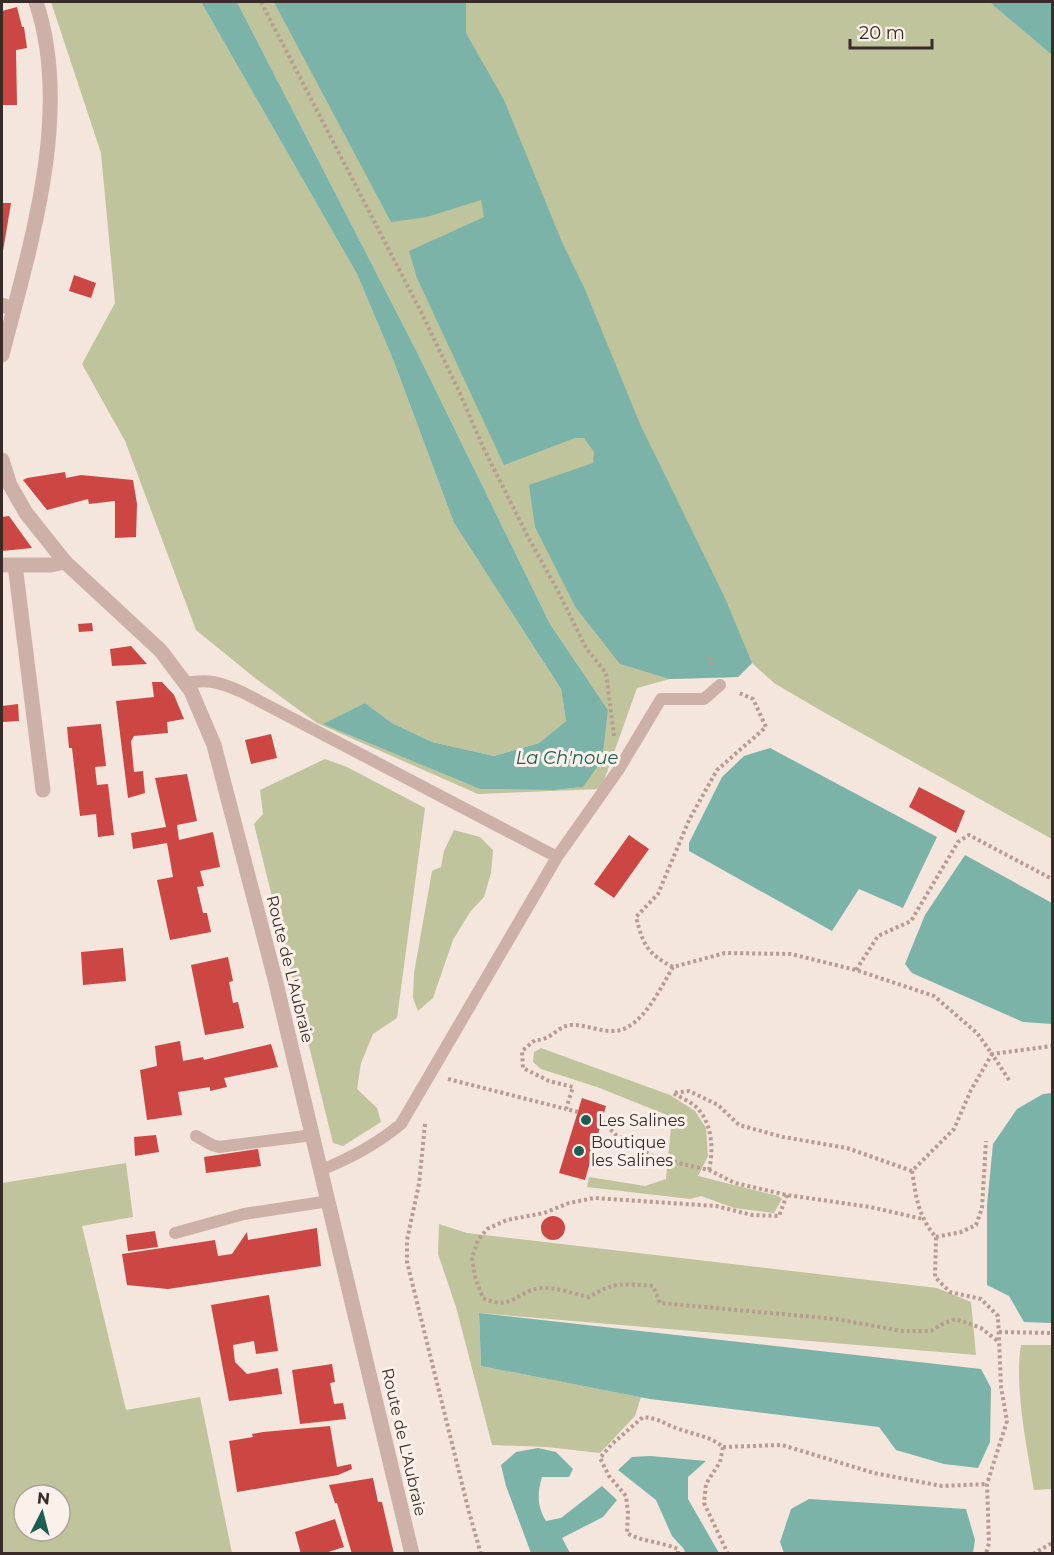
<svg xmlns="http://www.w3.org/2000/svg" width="1054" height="1555" font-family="Montserrat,sans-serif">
<rect width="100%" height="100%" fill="#f4e5dd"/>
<!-- green -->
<path fill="#bfc49c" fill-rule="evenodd" d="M51,2H201L357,274L394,362L454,523L561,689L566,721L539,743L494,756L432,742L392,723L365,703L324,724L480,789L554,790L583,787L608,710L550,624L418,354L237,2H990L1052,55V839L825,713L774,683L752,663L738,677L670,679L637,688L601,789L478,794L317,723L255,678L196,630L125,441L82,364L115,303L101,153Z
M325,759L347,767L425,808L397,1018L373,1034L361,1063L357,1089L377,1108L381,1122L343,1146L333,1143L254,824L263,814L260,790Z
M454,830L480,837L493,850L491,873L484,897L470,912L453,940L433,998L418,1011L413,998L414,973L432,871L441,867L444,851Z
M541,1048L670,1095L695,1111L706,1128L708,1156L698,1176L778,1196L782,1199L774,1213L734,1208L701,1196L690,1199L587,1187L589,1177L645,1186L666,1179L672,1117L597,1087L541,1069L533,1062L534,1052Z
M126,1163L133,1217L82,1226L126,1410L200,1397L232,1553H2V1183ZM24,1495H60V1531H24Z
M439,1224L467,1233L937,1288L971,1302L976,1355L479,1313L481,1366L641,1397L635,1416L600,1453L547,1447L492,1445L456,1307L438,1254Z
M1021,1345H1052V1489L1034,1490C1027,1447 1014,1386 1021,1345Z"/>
<!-- water -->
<path fill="#7bb3a9" d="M201,2H237L418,354L550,624L608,710L602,760L583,787L554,790L480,789L323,724L365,703L392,723L432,742L494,756L539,743L566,721L561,689L454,523L394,362L357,274Z
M274,2H466V33L504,100L562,242L584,287L640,424L725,598L752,663L738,677L670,679L620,664L576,608L535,527L529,485L593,463L594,452L584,438H575L504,465L417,278L409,251L484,217L481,200L427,217L391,222Z
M990,2H1052V55L994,6Z
M770,748L937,837L903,908L859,889L832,931L689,851V843L722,777L744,756Z
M965,855L1052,903V1024L1023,1022L912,973L905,964L925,915Z
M1052,1093V1323L1024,1322L1009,1296L987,1285V1205L993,1144L1017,1109L1043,1094Z
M479,1313L981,1369L991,1388L990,1442L978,1468L944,1464L896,1450L879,1427L650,1399L481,1366Z
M538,1448L556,1452L573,1469L569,1477H542C537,1493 537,1506 546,1521L561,1518L602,1486L617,1500L603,1517L562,1538L570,1553H531L506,1486L501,1465L516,1452Z
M650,1456L706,1461L688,1477V1499L719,1553H685L684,1549L672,1536L656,1500L618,1470L632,1457Z
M809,1499L966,1509L975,1540L973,1553H784L780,1542L791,1509Z"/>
<!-- building -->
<path fill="#cc4743" d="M17,7L22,27H24L27,48L16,50L17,105H2V11Z
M2,203H11L3,251H2Z
M74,275L96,283L91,298L69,291Z
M65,472L66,478L81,475L133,480L137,504L136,537L115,538V501L89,504L88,499L47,510L23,480L27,478Z
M9,516L32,548L2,551V517Z
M92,623L93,631L79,632L78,624Z
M131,646L147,664L112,666L110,649Z
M152,682H162L174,695L184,719L167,722L168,733L134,736L131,741L134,772L143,771L145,793L128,798L116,701L154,697Z
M18,704L19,721L2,722V706Z
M101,724L106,766L95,767L97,785L108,784L114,835L98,837L96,814L80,816L72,748H69L67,727Z
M271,734L277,758L251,764L245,740Z
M187,774L197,821L177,825L179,840L213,832L220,867L200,871L204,886L197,887L203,913H207L211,932L170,940L157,880L173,877L167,843L133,849L131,833L166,827L155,778Z
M919,787L965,811L956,833L909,807Z
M629,835L649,849L614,898L594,884Z
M123,948L126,981L83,985L81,952Z
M228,957L233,981L229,982L233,1003L238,1002L244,1028L205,1035L191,965Z
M180,1041L183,1061L203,1057L204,1060L271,1044L278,1067L224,1078L227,1087L210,1091V1087L178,1092L182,1115L147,1120L140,1070L157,1066L155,1046Z
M582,1098L606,1106L585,1180L559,1173Z
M156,1135L159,1152L135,1156L134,1137Z
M258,1149L261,1166L206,1173L204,1157Z
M541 1228a12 12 0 1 1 24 0a12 12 0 1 1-24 0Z
M317,1228L321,1266L168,1289L127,1285L122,1254L215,1240L218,1256L232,1254L247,1232L248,1240Z
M155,1231L158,1247L128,1251L126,1235Z
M269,1295L278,1351L256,1354L254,1341L233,1345L235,1362L247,1374L278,1368L282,1394L229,1401L211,1305Z
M332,1364L335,1382L330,1383L334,1404L343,1403L346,1419L300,1424L292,1370Z
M330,1426L337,1467L351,1464L352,1469L338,1475L237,1492L229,1441L253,1437L252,1434L263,1432Z
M373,1478L378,1502H382L394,1554H352L337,1503H335L329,1485Z
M335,1519L344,1547L322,1554H301L295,1532Z"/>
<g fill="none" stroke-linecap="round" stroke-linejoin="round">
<!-- path -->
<path stroke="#b99b92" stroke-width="4" stroke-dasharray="3 3" stroke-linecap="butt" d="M261,2L422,314L458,389L483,447L528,537L558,591L586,648L606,673L614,736
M709,657L713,667
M673,967C647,954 643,944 636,917L658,894L689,820L717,770L766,727L753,699L737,692
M856,970L878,936L911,921L958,842L969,835L1052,879
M448,1079L566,1109
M1009,1080L992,1054L1052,1046
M578,1112L566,1109L573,1087L549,1081L523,1068L522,1051L535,1040C552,1041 558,1024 573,1025C587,1025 601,1032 615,1031C642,1029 661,987 673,967L725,953L791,954L856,970L934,996L977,1033L992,1054L971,1090L954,1129L912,1171C916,1196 918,1217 936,1237L935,1277L950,1292L981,1299L998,1316L1001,1387L1007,1421L987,1484L989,1543L986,1554
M602,1121L616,1135L656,1158L709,1170L735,1183L787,1195L870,1207L923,1219
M425,1124L419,1184L407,1240V1262L469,1512L481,1554
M709,1170C714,1148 712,1121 695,1106C689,1101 680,1097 673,1093L689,1091L718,1105L739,1125L783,1137L847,1148L912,1171
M787,1195L779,1216L752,1215L716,1206L594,1198L569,1203L544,1213L507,1220L487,1229L478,1240L472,1258L475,1277L483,1298C512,1312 518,1290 541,1288C556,1287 574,1294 589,1297C615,1281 624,1284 653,1286L660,1303L836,1319L902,1331H931L944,1323L956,1319L981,1328L999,1342
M936,1237L961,1232L976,1225L982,1208L986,1141
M999,1332L1052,1333
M723,1447L782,1445L874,1473L942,1486L987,1484
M678,1554V1549C662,1542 639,1541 627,1533L628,1513L626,1496L609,1476L600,1458L612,1444L643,1417C662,1419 663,1424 679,1429C695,1435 710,1436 723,1447L720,1462L706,1484L704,1503L728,1554
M1033,1554L1052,1543"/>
<!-- service -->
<path stroke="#cdb1a8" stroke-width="12" d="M184,683C210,679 219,682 242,692L557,857L401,1124C377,1144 351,1158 321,1170
M557,857L619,769L661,699H704L720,685
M196,1136L212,1145L219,1147L313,1135
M175,1233L244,1214L329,1201"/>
<!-- minor -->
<path stroke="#cdb1a8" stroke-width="15" d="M2,305L13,309
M2,565H51L65,562
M15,565L43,790"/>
<!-- tertiary -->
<path stroke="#cdb1a8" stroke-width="15" d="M2,355C30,246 73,112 36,2
M2,460L10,485L26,513L65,562L161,651L191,691L214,745L275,979L412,1554"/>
</g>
<!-- markers -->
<g fill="#1c5e54" stroke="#fbf0ea" stroke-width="2">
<circle cx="586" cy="1120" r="6"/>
<circle cx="579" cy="1151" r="6"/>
</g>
<g text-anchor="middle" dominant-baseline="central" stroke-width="6" stroke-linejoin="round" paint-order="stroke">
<!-- street labels -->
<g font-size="16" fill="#392b29" stroke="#fbf0ea">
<text transform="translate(290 969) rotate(76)">Route de L'Aubraie</text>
<text transform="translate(404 1442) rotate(77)">Route de L'Aubraie</text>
</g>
<!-- poi labels -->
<g font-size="16" fill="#392b29" stroke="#fbf0ea" text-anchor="start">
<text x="598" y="1120">Les Salines</text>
<text x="591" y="1142">Boutique<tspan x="591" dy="18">les Salines</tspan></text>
</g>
<!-- water labels -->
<g font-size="18" font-style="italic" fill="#1c5e54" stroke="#fbf0ea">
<text x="567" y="758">La Ch'noue</text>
</g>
</g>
<!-- border -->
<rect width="1054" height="1555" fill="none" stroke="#392b29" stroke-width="6"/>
<!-- north arrow -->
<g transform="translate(42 1513) rotate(6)"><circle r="28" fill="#fbf0ea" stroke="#ada19d" stroke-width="1.5"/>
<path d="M0-4.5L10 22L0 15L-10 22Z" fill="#1c5e54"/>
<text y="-9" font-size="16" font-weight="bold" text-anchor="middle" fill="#392b29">N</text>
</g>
<!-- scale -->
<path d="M850 39v9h82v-9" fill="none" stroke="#392b29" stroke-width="3"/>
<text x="859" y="39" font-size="18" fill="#392b29" stroke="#fbf0ea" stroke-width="4.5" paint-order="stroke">20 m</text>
</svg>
